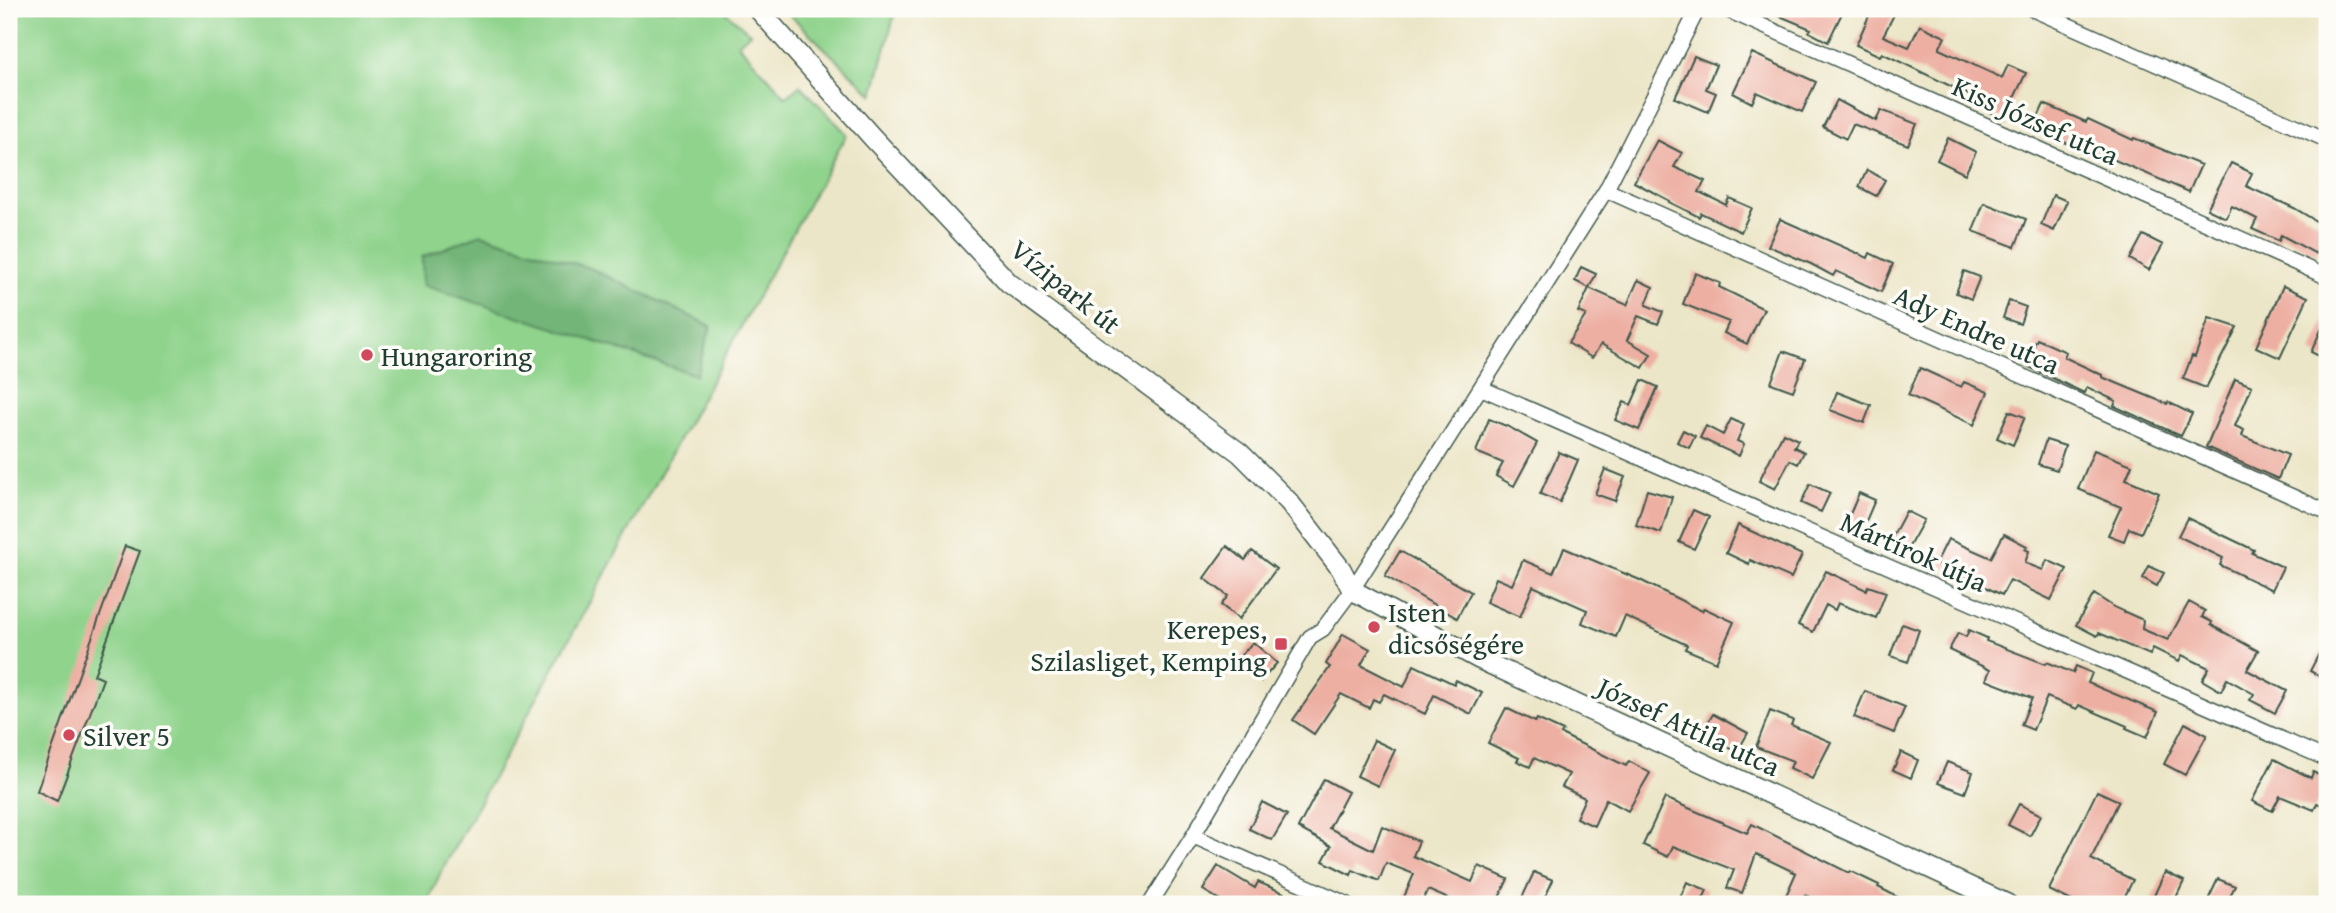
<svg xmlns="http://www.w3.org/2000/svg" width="2336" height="913" font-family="'Gentium Book Plus',serif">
<rect width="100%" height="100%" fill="#fdfcf7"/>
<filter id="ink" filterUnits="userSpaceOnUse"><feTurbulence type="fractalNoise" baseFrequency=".0143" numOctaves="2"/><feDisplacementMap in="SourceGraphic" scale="14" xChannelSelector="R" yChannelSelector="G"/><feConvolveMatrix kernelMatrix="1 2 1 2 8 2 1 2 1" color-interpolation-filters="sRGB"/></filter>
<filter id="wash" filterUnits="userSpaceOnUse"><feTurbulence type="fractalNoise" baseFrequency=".00686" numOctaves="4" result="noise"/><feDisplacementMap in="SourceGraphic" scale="28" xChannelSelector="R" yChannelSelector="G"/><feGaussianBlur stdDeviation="1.57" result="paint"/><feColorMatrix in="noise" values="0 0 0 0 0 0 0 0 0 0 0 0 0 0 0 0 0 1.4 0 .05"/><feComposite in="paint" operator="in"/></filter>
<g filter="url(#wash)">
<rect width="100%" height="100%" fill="#ece6c8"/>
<!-- green -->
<path fill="#8fd38c" stroke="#578860" stroke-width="2" d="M9,9H722L750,33L738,44L786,97L800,85L847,134L439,876L427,904H9Z
M784,9H896L873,95Z"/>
<!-- forest -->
<path fill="#73b578" stroke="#497956" stroke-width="2" d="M481,234L592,269L711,326L696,375L423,285L422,257Z"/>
<g id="blocks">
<!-- building -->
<path fill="#edafa2" d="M1763,9H1844L1828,42L1809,32L1811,29Z
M1872,9H1897L1883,36L1909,47L1920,25L1945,37L1939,49L2002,78L2008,65L2026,73L2004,119L1987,111L1990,105L1882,53L1880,56L1856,45Z
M1752,53L1816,82L1802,112L1757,92L1752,103L1733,93Z
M1694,56L1716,65L1706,89L1716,93L1708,112L1675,98Z
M1837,100L1876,121L1881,110L1917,124L1908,145L1853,124L1846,139L1823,127Z
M2044,104L2086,122L2088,119L2133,140L2134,138L2201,165L2189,192L2108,157L2106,161L2033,128Z
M1948,138L1976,152L1965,174L1937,160Z
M1657,140L1682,153L1674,167L1705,181L1699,192L1726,205L1729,198L1752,208L1741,232L1701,213L1699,217L1669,202L1670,201L1634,182Z
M2231,163L2252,173L2246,186L2294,208L2326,227L2321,234L2325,236L2316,254L2281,235L2279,241L2252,229L2257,219L2232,206L2226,218L2207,209Z
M1867,170L1885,180L1876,196L1859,187Z
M2053,195L2067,201L2054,231L2041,225Z
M1984,203L2026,219L2015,247L1973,231Z
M1780,219L1868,258L1870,253L1893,264L1881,292L1836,271L1833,276L1811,264L1768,246Z
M2143,235L2163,245L2149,270L2130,259Z
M1581,267L1596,274L1589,288L1575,281Z
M1964,271L1980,277L1971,299L1956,293Z
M1695,273L1720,283L1719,287L1764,309L1747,344L1724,333L1729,322L1683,304Z
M1638,280L1653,287L1646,305L1663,312L1658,324L1638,316L1627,340L1651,354L1643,368L1601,344L1592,358L1568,343L1586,315L1578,312L1589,288L1627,305Z
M2283,286L2308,297L2280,358L2256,347Z
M2009,301L2026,307L2020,324L2003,318Z
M2327,317V360L2311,352Z
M2209,318L2237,327L2206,388L2183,379L2192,356L2195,357Z
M2037,339L2066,352L2064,357L2102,375V377L2167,404L2168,402L2192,414L2181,436L2114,406L2116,401L2087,387L2084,393L2025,365Z
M1783,351L1805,359L1793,391L1771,383Z
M1920,368L1961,387L1964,382L1988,392L1974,425L1908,395Z
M2235,379L2252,386L2235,426L2244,430L2242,436L2288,455L2278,479L2206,447Z
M1642,380L1658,387L1639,430L1615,420L1624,402L1631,405Z
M1837,392L1871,405L1864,423L1830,410Z
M2009,411L2025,417L2013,445L1997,438Z
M1489,419L1509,427L1537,443L1514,486L1496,476L1503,463L1476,452Z
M1731,419L1744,425L1737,441L1744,444L1739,456L1700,438L1706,426L1723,435Z
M1683,430L1695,436L1689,448L1677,442Z
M1783,433L1798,440L1794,447L1804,452L1798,464L1790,460L1775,489L1759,481Z
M2046,440L2065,446L2057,470L2038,464Z
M2094,450L2132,465L2126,479L2159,493L2141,533L2129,528L2124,541L2108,535L2121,507L2078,489Z
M1559,452L1578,460L1560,502L1540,494Z
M1605,469L1625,477L1615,501L1595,494Z
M1810,484L1830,493L1821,512L1801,503Z
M1647,490L1672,497L1661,533L1636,525Z
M1859,493L1875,500L1863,528L1847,521Z
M1693,510L1709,517L1694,549L1679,542Z
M1906,511L1924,520L1907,550L1890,541Z
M2187,518L2254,550L2252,553L2283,567L2272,590L2220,565L2223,558L2178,536Z
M1738,525L1802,555L1791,578L1750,560L1749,564L1726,553Z
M2004,534L2027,546L2025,549L2029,551L2025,563L2043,570L2047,560L2067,569L2051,600L2010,580L2002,595L1936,563L1948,539L1991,558Z
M125,546L140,551L94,675L103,679L57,801L37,791Z
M1227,546L1245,560L1252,551L1276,569L1239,619L1221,605L1228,596L1204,578Z
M1564,548L1640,580L1702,611L1704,608L1734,622L1716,662L1685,649L1687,645L1625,616L1616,637L1582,623L1587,610L1533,586L1520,617L1486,602L1496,578L1512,585L1523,560L1553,573Z
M1400,551L1471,592L1457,618L1385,576Z
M2149,566L2164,573L2157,586L2143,578Z
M1826,571L1866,590L1868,586L1886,592L1876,618L1838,603L1835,610L1826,605L1813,632L1798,625Z
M2094,594L2114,607L2143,620L2142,629L2168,640L2189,602L2205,611L2202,617L2212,622L2211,625L2258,651L2247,670L2287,691L2275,713L2250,700L2254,694L2227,679L2221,691L2202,680L2209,668L2182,655L2179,661L2153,648L2150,655L2099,633L2097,636L2076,625Z
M1902,624L1919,630L1908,662L1890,656Z
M1969,630L1987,638L1986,641L2046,664L2047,662L2073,673L2076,666L2092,673L2088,683L2158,712L2147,737L2126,728L2127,726L2079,705L2077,709L2047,697L2033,730L2021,725L2032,698L1986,680L1990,670L1949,650L1958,633L1966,637Z
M1343,634L1370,649L1361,665L1404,687L1414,665L1454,684L1456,680L1482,693L1471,714L1434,695L1425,714L1384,694L1379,702L1373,699L1369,708L1341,694L1314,734L1293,720L1330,667L1326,664Z
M2327,638V680L2310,671Z
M1253,642L1277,663L1261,681L1237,660Z
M1865,691L1905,707L1894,733L1854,717Z
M1506,708L1535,722L1537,719L1563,731L1561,734L1626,766L1629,761L1650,773L1628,811L1606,799L1594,826L1576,818L1585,798L1562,787L1569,774L1534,758L1530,767L1517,761L1519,758L1488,743Z
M1770,711L1793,720L1791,725L1831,742L1812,779L1790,768L1793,761L1756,747Z
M1713,714L1748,733L1737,752L1702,733Z
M2185,723L2207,735L2185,775L2164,764Z
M1374,740L1395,750L1378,786L1357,776Z
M1901,752L1918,760L1911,778L1893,770Z
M2274,759L2311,778L2313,772L2327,779V807L2317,803L2314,810L2280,796L2272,811L2252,801Z
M1947,762L1973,772L1965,793L1938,783Z
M1324,779L1348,792L1329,828L1373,850L1382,826L1419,841L1413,856L1472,882L1479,866L1508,879L1496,904H1460L1428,890L1421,904H1401L1414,874L1386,863L1379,881L1353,870L1351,875L1323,861L1331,846L1298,828Z
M2097,791L2119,801L2091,859L2133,880L2121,904H2078L2049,890Z
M1665,798L1747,833L1752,824L1849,873L1850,871L1879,885L1878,887L1911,904H1826L1805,895L1801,904H1792L1784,900L1796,873L1756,854L1742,893L1727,888L1734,870L1673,846L1668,857L1643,845Z
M1262,802L1287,815L1272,840L1249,829Z
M2019,804L2041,815L2030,836L2008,825Z
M1218,866L1255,888L1258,882L1284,893L1279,904H1227L1203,890Z
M1534,872L1553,880L1542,904L1522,898Z
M2165,872L2184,881L2173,904H2150Z
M2218,879L2235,886L2226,904H2206Z
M1687,882L1707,890L1701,904H1677Z"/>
</g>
</g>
<g filter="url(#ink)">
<use href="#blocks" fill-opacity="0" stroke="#3e564a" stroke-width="2"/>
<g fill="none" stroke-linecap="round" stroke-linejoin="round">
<defs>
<path id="street" d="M1725,9L2327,277
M2032,9L2327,140
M1606,190L2327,512
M1481,388L2327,759
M1193,836L1347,904
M1150,904L1193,836L1310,637L1323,629L1352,590L1606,190L1698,9"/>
<path id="secondary" d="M758,9L872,137L1009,283L1240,453L1289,502L1341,569L1352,590L1479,659L2007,904"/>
</defs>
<!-- street casing -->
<use href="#street" stroke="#3e564a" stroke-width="17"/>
<!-- secondary casing -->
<use href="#secondary" stroke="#3e564a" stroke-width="22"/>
<!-- street -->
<use href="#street" stroke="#fff" stroke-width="14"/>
<!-- secondary -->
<use href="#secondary" stroke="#fff" stroke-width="19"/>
</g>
</g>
<!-- markers -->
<g fill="#d1495b" stroke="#fdfcf7" stroke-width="2.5">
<circle cx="367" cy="355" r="7"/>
<circle cx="1374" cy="627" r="7"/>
<rect x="1274" y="637" width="14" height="14" rx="3.5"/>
<circle cx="69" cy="735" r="7"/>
</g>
<g text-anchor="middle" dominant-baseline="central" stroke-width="7" stroke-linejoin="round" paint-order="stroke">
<!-- street labels -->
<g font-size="28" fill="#1f3d34" stroke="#fdfcf7">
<text transform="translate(2036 120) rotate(24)">Kiss József utca</text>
<text transform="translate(1066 286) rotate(39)">Vízipark út</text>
<text transform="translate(1977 329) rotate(24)">Ady Endre utca</text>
<text transform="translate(1914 551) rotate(24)">Mártírok útja</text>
<text transform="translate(1689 726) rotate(25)">József Attila utca</text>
</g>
<!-- poi labels -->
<g font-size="28" fill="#1f3d34" stroke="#fdfcf7" text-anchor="start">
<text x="381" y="355">Hungaroring</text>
<text x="1388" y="611">Isten<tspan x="1388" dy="32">dicsőségére</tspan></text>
<text x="1267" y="628" text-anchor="end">Kerepes,<tspan x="1267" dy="32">Szilasliget, Kemping</tspan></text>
<text x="83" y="735">Silver 5</text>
</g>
</g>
<!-- margin -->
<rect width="2336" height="913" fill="none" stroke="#fdfcf7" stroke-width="35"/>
</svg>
